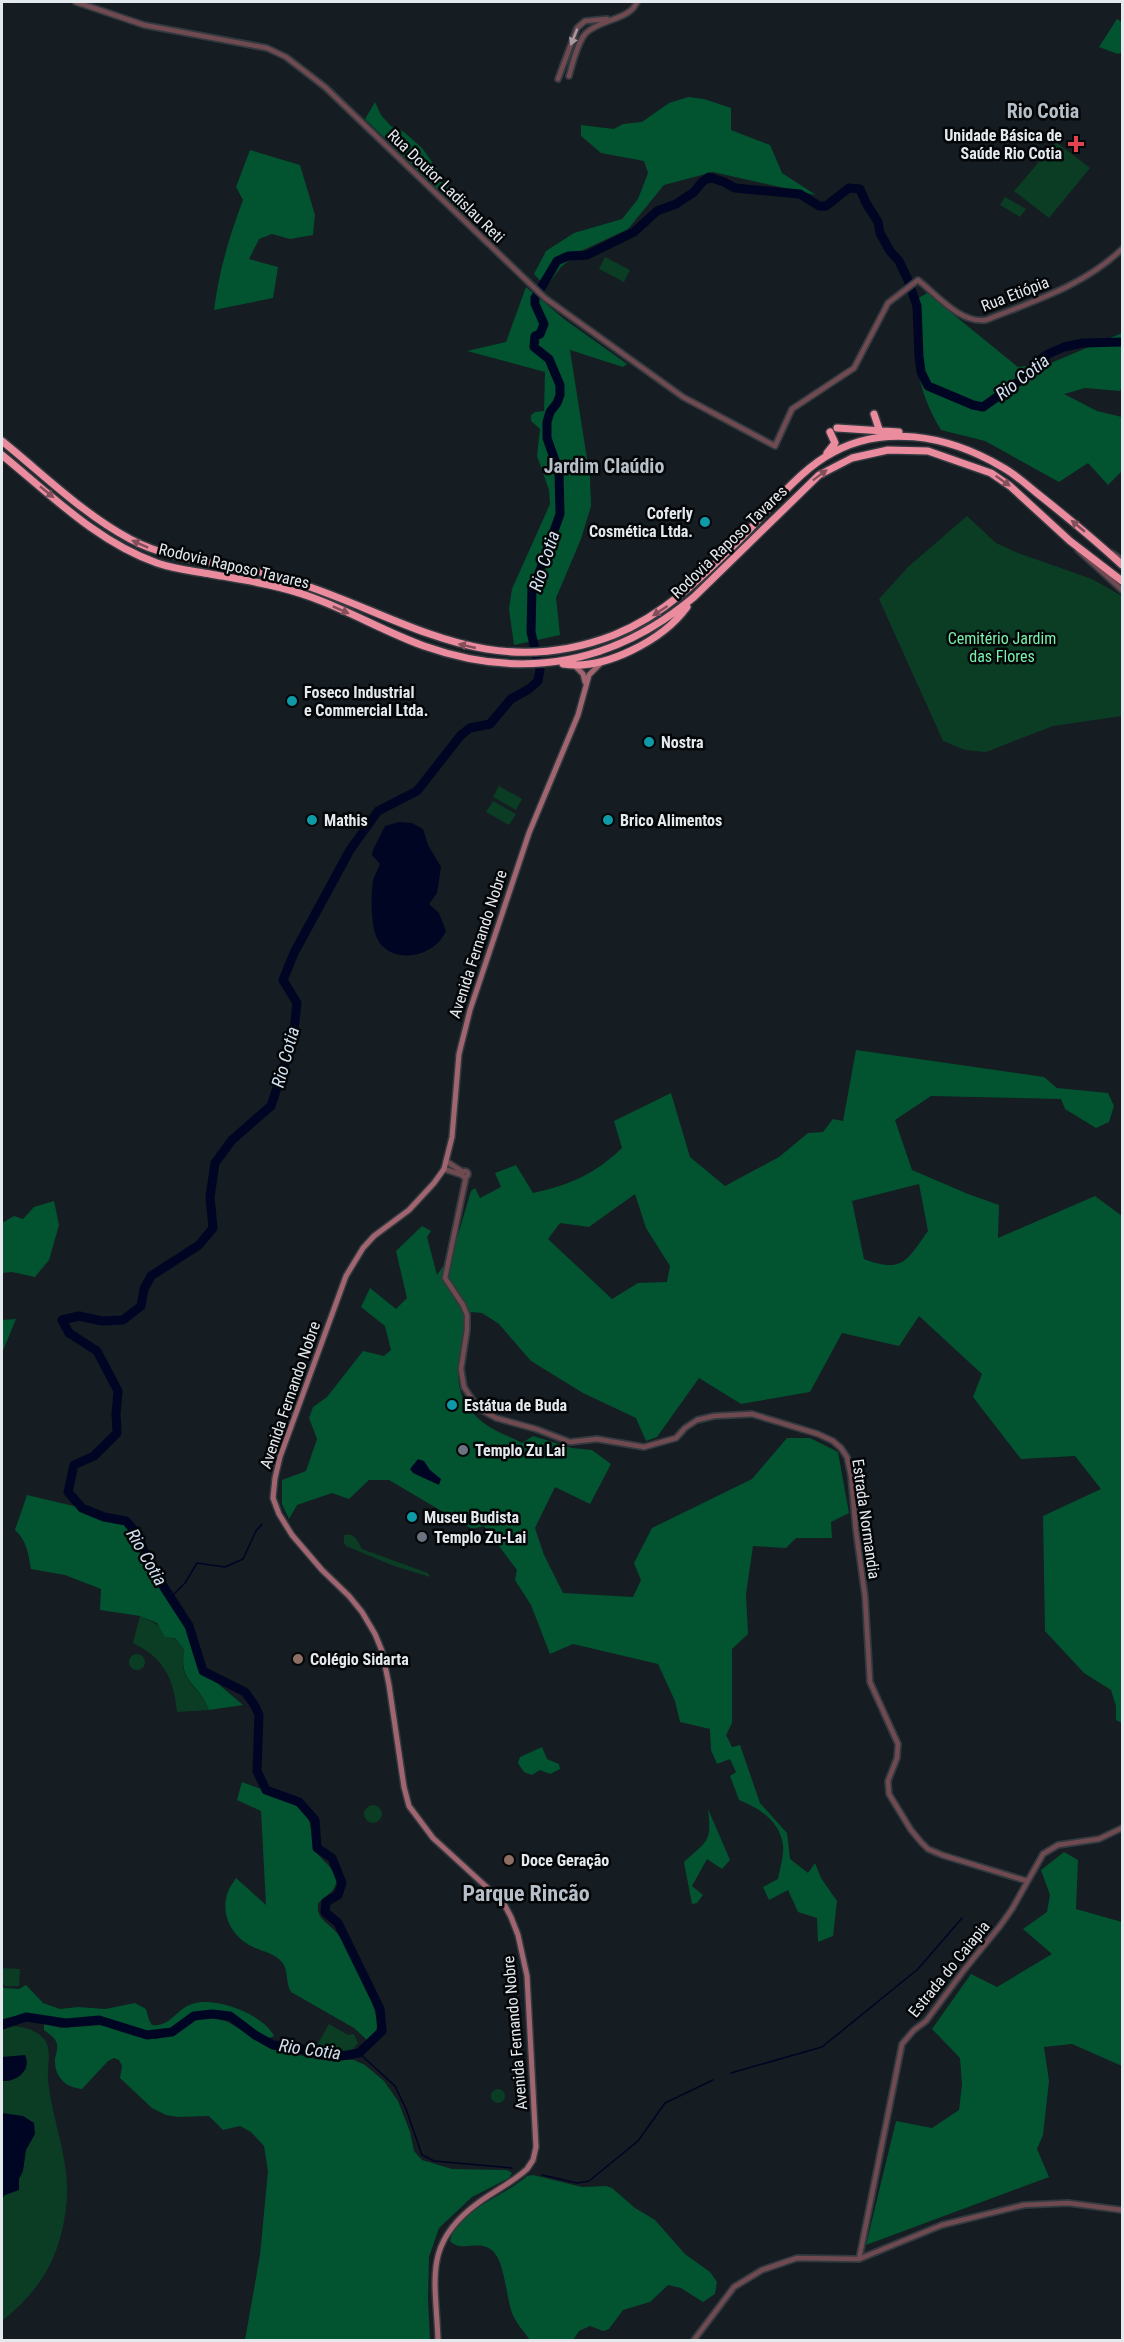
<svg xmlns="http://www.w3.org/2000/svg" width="1124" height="2342" font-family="'Roboto Condensed',sans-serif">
<rect width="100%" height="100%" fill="#151c22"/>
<!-- green -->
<path fill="#0a3d24" d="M1056,142L1090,168L1049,218L1014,191Z
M1005,197L1026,209L1020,217L1000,205Z
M605,257L630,270L624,282L599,269Z
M967,516L996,543L1018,553L1092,579L1122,596V716L1053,726L986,752L965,750L943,741L879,599L908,567Z
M499,786L522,799L516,810L493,797Z
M493,801L516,814L509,825L486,812Z
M344,1535C354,1532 358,1541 362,1549L428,1573L430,1577L394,1566L346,1546L344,1543Z
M140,1616C158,1624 172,1633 184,1649C178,1685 198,1682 209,1710L177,1712C174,1679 164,1658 133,1643Z
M129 1662a8 8 0 1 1 16 0a8 8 0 1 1-16 0Z
M364 1814a9 9 0 1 1 18 0a9 9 0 1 1-18 0Z
M2,1968L20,1969L19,1986H5L2,1983Z
M329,2024L348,2035L354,2034L358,2043L350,2053L316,2047Z
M14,2026C25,2028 35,2029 43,2038C53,2048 47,2065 48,2078C51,2117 69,2156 67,2196C66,2212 63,2230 58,2245C47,2278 28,2300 2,2321V2030Z
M491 2096a7 7 0 1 1 14 0a7 7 0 1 1-14 0Z"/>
<!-- forest -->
<path fill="#025430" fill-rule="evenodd" d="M1117,19L1122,22V52L1118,54L1099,47Z
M688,97L704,99L731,108V130L770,145L782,173L816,195L713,172L664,185L628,229L579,252L561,267L546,287L534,274L546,251L574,233L622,219L638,199L648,173L644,161L601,153L581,136V125L614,129L623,124L642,122L669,103Z
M375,102L381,115L391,126L404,132L422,148L468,212L464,215L365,119Z
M250,150L300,165L315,215L313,235L290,239L272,234L259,239L249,259L278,267L273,298L214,310C219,271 229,237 243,200L236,187Z
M526,287L564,319L627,364L623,367L570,350L590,478L591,506L581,539L556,598L560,635L514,645L509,609L512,589L550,504L549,490L537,456L540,429L531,421V415L535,412L544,411L545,372L467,351L506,342Z
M927,293L1018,367L1051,363L1122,333V387L1120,391L1085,388L1064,394L1097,411L1122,417V471L1108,485L1088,463L1059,482L985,441L941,430C915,387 912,348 917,299Z
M856,1050L1044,1077L1057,1088L1108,1093L1114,1106L1109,1122L1096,1128L1065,1109L1061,1099L931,1096L895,1120L912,1170L968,1194L999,1205L998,1238L1095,1196L1122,1216V1723L1116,1720V1706L1111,1690L1084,1673L1045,1631L1043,1516L1101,1489L1075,1456L1021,1459L973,1397L982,1374L919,1316L899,1346L842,1333L810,1392L741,1404L699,1378L657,1437L646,1441L636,1418L583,1393L531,1361L499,1324L482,1313L471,1312C461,1353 444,1388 480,1420C491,1430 509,1436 522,1443L533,1436L572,1448L592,1450L611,1464L590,1504L555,1487L535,1528L544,1555L563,1593L633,1597L641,1580L634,1563L652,1528L752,1479L787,1438H810L838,1452L849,1513L831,1522L832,1538H796L786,1548L753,1546L746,1594L748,1634L732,1649V1723L726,1735L732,1747L740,1745L760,1803L787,1833L790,1859L808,1873L815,1863L821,1878L837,1901L833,1936L818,1942L817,1918L798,1912L788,1890L769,1900L763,1887L778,1879C780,1868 784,1856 783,1845C780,1821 759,1808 739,1800L730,1776L736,1772L730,1759L717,1764L711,1750L710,1729L680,1722L675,1701L658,1664L573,1644L550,1654L531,1605L515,1580L517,1570L484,1526L472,1529L389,1480H369L349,1499L332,1493L297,1505L289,1519L282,1504V1480L306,1471L317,1439L309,1418L313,1407L327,1397L363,1351L384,1356L391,1350L385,1326L361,1307L370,1288L396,1309L407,1298L396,1251L422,1226L431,1231L427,1237L437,1275L453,1252L471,1191L475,1188L480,1198L501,1187L495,1173L516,1165L533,1193C570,1185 595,1174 622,1148L614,1121L671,1093L690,1157L725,1186L779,1157L808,1133L823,1132L833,1119L843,1121ZM919,1184L928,1231C907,1260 903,1274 864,1259L852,1201ZM635,1194L646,1228L670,1266L667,1282L638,1283L612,1299L548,1239L560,1223L589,1227Z
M54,1201L59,1225L49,1260L35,1277L12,1272L2,1273V1223L14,1216L23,1219L34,1207Z
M16,1319L2,1353V1354V1320Z
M27,1495L82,1508L104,1517L126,1521L139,1536L147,1561L189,1626L203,1671L243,1705L209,1710C198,1681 179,1685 184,1649L175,1638L165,1637L157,1623L140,1616L100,1610L101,1589L65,1575L31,1569C28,1553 27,1541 15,1530Z
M542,1747L547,1759L559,1764L560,1769L550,1774L540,1770L532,1775L524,1772L518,1763L520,1757Z
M242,1782C264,1791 299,1798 309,1821C313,1831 310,1844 317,1853C323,1862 343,1874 334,1888C331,1894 322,1898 318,1904C316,1919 328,1922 337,1933C349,1948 378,2007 377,2025C377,2032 373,2036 367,2040L354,2028L291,1992C285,1982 289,1971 282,1962C274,1953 264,1952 253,1947C235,1939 222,1919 226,1899C227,1891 232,1884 236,1878L266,1905L261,1811L237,1800Z
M708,1809L730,1860L722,1869L707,1859L692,1886L703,1895L697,1903L692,1904L684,1862C708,1840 712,1842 708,1809Z
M1064,1852L1078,1860L1076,1909L1122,1922V2066L1072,2044L1044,2047L1049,2081L1043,2135L1037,2149L1049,2177L866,2245L896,2121L932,2128L959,2110L962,2085L960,2058L932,2029L971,1974L997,1987L1052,1954L1023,1929L1047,1912L1050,1895L1041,1870Z
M2,1985L4,1988L19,1989L26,1985L43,2003L60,2009L78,2007L105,2009L135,2003L146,2009L149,2020L152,2025C171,2027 176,2009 192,2004C215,1996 263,2014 274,2036L267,2039C249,2032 239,2014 220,2011C190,2007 182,2031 156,2033C138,2034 123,2023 107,2019C95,2017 86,2021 75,2021C47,2021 32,2010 2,2019Z
M211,2017L228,2022L275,2050L322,2060H354L365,2065L384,2081L398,2101L410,2132L414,2151L422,2160L452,2169L507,2170L512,2173L509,2178L472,2197L439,2228L429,2257L428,2299L430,2340H245L260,2255L268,2171L264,2146L251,2132L240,2126L223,2130L209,2116L178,2117L166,2115L152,2108L120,2078L122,2066L119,2060L114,2058L108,2061L82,2089C65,2088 54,2076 55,2059C56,2054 58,2049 57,2044C55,2037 49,2034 44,2030V2024L61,2028L103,2025L137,2036L156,2039L174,2034L193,2020Z
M533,2175L582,2187L606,2186L612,2188L635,2208L655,2220L685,2254L710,2272L717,2282L715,2294L703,2302L681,2288L668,2285L650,2302L623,2310L609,2329L603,2331L590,2326L579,2331L573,2340H530C524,2332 516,2323 512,2313C507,2299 504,2265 496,2255C483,2236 462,2254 450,2241C457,2210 505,2196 527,2176Z"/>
<!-- water -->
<path fill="#000523" d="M399,822L412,823L423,829L428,845L441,867L437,893L429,904L439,913L446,931C432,962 381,966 374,929C371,915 371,895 373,881C374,876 378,870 380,864L372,855L373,850L385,826Z
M418,1459L424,1461L430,1470L441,1479L439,1485L413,1473L410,1469Z
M25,2055C32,2070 17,2082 3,2081L2,2057Z
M2,2113L23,2116L34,2123L35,2134L26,2150L23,2171L19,2179V2190L5,2195L2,2199Z"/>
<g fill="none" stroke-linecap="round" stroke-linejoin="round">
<!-- stream -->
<path stroke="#000523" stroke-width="1.5" d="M171,1597L185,1583L197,1563L225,1567L243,1559L256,1531L262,1524
M359,2053L395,2086L406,2109L422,2155L434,2161L512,2168
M731,2073L822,2047L918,1969L962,1918
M542,2175L577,2183L589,2181L638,2141L665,2103L713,2080"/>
<!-- river -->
<path stroke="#000523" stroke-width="9" d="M2,2025L26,2017L66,2023L99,2020L147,2035L172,2032L194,2016L212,2014L230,2016L255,2035L273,2045L297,2048L335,2057L359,2053L382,2031L380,2009L338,1923L325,1912L326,1902L338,1895L342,1883L332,1858L317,1848L315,1820L299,1802L266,1790L257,1771L259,1715L255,1706L245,1692L203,1671L189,1626L147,1561L139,1536L126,1521L104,1517L82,1508L68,1492L74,1465L94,1456L117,1433L116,1414L118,1391L97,1351L69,1333L62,1320L79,1316L102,1321L123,1320L141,1306L144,1289L151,1276L199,1245L213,1228L210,1197L215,1163L232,1140L271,1106L293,1039L297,1003L283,980L294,953L350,850L378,811L417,791L461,735L470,728L490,724L511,699L529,689L538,681L540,670L531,632L532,586L538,576L560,514L559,472L547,438V422L550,412L557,403L560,395V385L549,359L534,347L535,336L540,334L544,324L535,304V298L557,261L568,256L587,255L634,232L657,211L676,204L694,192L702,182L709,177L724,182L735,188L800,194L819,206H826L849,188L860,189L866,203L878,222L880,233L890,251L899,261L908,280L917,306L919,356L921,372L928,386L973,405L983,407L1036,369L1041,359L1048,354L1064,347L1083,343L1122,342"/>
<defs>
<path id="tertiary" d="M76,2L144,25L267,48L286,57L325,87L545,298L683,397L775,446L792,409L854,368L888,303L918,280C937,295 961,324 986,320C1034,301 1085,285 1122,249
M569,76C573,63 577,43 586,33C600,19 630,20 637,2
M558,79L577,28L585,21L607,19
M1078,550L1122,590
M1112,553L1122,560
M446,1161L463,1172
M444,1169L462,1175
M462 1174a3 3 0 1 1 6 0a3 3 0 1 1-6 0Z
M466,1177L445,1278L463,1305L467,1315V1330L461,1369L464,1387L478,1408L496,1418L536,1429L570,1442L597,1439L644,1447L676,1438L685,1428L697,1420L714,1416L752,1414L818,1434L833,1441L841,1448L847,1457L851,1476L856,1531L865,1596L870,1682L898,1744L897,1758L888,1781L889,1794L911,1830L921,1842L928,1849L942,1855L1027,1881
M859,2259L902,2044L914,2030L926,2021L964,1970L1000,1926L1012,1909L1043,1854L1058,1845L1099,1839L1122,1828
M694,2340L734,2287L762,2270L797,2258L859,2259L942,2225L1024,2205L1068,2203L1122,2210"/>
<path id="secondary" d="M575,666L583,674L585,682
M438,2340C436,2280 422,2244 478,2203C494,2191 512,2183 527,2169L533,2160L536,2147L527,1976L518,1935L511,1917L503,1902L433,1838L409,1806L404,1787L389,1685L382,1651L375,1634L362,1612L349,1596L322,1570L292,1535L279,1514L273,1498L275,1478L280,1457L346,1276L363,1248L374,1236L409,1210L434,1183L444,1169L452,1137L459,1054L470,1010L529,833L578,715L589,675L601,663"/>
<path id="motorway" d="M874,414L879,429
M837,428L899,432
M2,441C43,474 83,514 130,539C176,564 230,562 280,577C399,612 483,686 614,635C667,614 706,573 746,533C769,509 796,475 825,457C880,422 948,435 1002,467C1015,474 1027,485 1038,494C1067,517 1095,540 1122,565
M827,453L835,443L830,432
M2,455C50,494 97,542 157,563C174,569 193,571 210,574C244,580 279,585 311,597C350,611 385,632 424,646C523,681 614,664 694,597L819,475L852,458L888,450L928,451L991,473L1010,486L1070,541L1122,581
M563,664C604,671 663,640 687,607"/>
</defs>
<!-- tertiary casing -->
<use href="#tertiary" stroke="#32393f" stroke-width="8"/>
<!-- secondary casing -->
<use href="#secondary" stroke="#32393f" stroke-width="8"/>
<!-- motorway casing -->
<use href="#motorway" stroke="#32393f" stroke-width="10"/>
<!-- tertiary -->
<use href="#tertiary" stroke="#704a51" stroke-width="4.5"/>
<!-- secondary -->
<use href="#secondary" stroke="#a16570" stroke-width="5"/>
<!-- motorway -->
<use href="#motorway" stroke="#ea8b9e" stroke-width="7"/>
</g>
<!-- one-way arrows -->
<defs><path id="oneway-solid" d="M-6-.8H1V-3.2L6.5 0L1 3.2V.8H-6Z" transform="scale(1.5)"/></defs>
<use fill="#aa9aa0" href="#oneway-solid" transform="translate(574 37) rotate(112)"/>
<g fill="#824f5a">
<use href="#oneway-solid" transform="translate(820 475) rotate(-37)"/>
<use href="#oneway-solid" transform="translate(1003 481) rotate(35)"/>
<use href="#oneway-solid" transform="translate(47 492) rotate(39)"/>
<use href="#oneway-solid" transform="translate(1078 526) rotate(-140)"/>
<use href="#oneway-solid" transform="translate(140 544) rotate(-156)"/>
<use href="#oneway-solid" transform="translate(341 610) rotate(24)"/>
<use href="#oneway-solid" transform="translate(660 611) rotate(147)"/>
<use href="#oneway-solid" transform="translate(467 646) rotate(-167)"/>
</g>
<!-- markers -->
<path fill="#e0444e" stroke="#040608" stroke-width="2" d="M1073 135h6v6h6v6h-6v6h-6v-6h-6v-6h6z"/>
<g fill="#0f9aa8" stroke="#040608" stroke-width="2">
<circle cx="705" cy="522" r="6"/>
<circle cx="292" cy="701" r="6"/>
<circle cx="649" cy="742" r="6"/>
<circle cx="312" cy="820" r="6"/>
<circle cx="608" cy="820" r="6"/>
<circle cx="452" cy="1405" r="6"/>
<circle cx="412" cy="1517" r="6"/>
</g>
<g fill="#6b7280" stroke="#040608" stroke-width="2">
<circle cx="463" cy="1450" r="6"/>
<circle cx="422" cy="1537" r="6"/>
</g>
<g fill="#8d6e63" stroke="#040608" stroke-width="2">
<circle cx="298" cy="1659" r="6"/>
<circle cx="509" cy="1860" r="6"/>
</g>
<g text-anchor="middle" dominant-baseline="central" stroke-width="5" stroke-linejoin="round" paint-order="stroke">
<!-- poi labels -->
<g font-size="16" font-weight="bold" fill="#e4e9ee" stroke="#040608" text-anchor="start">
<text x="1062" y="135" text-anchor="end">Unidade Básica de<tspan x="1062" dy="18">Saúde Rio Cotia</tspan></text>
<text x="693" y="513" text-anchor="end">Coferly<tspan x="693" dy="18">Cosmética Ltda.</tspan></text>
<text x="304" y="692">Foseco Industrial<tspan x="304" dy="18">e Commercial Ltda.</tspan></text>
<text x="661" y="742">Nostra</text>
<text x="324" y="820">Mathis</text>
<text x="620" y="820">Brico Alimentos</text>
<text x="464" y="1405">Estátua de Buda</text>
<text x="475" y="1450">Templo Zu Lai</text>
<text x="424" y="1517">Museu Budista</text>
<text x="434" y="1537">Templo Zu-Lai</text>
<text x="310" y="1659">Colégio Sidarta</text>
<text x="521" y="1860">Doce Geração</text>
</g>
<!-- street labels -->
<g font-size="16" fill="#e4e9ee" stroke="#040608">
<text transform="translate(446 186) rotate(44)">Rua Doutor Ladislau Reti</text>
<text transform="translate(1015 294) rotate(-21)">Rua Etiópia</text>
<text transform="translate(729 542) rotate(-44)">Rodovia Raposo Tavares</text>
<text transform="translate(234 566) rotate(13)">Rodovia Raposo Tavares</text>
<text transform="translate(478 944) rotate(-72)">Avenida Fernando Nobre</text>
<text transform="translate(290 1395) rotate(-71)">Avenida Fernando Nobre</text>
<text transform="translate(866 1519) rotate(82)">Estrada Normandia</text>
<text transform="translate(949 1969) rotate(-51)">Estrada do Caiapia</text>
<text transform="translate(515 2033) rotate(-95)">Avenida Fernando Nobre</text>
</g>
<!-- park labels -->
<g font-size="16" fill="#78f1ac" stroke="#040608">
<text x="1002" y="638">Cemitério Jardim<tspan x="1002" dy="18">das Flores</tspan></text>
</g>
<!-- water labels -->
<g font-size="18" font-style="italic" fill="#d2e1f3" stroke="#040608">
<text transform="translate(1022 377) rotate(-38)">Rio Cotia</text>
<text transform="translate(544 561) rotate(-72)">Rio Cotia</text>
<text transform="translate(285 1057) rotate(-75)">Rio Cotia</text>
<text transform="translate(147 1557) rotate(60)">Rio Cotia</text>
<text transform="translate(310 2049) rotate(8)">Rio Cotia</text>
</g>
<!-- quarter labels -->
<g font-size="20" font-weight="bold" fill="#b6bfc8" stroke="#040608">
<text x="1043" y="111">Rio Cotia</text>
<text x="604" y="466">Jardim Claúdio</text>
</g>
<!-- district labels -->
<g font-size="22" font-weight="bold" fill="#b6bfc8" stroke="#040608">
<text x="526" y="1893">Parque Rincão</text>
</g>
</g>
<!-- border -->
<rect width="1124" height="2342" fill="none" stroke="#e4e9ee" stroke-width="6"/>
</svg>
